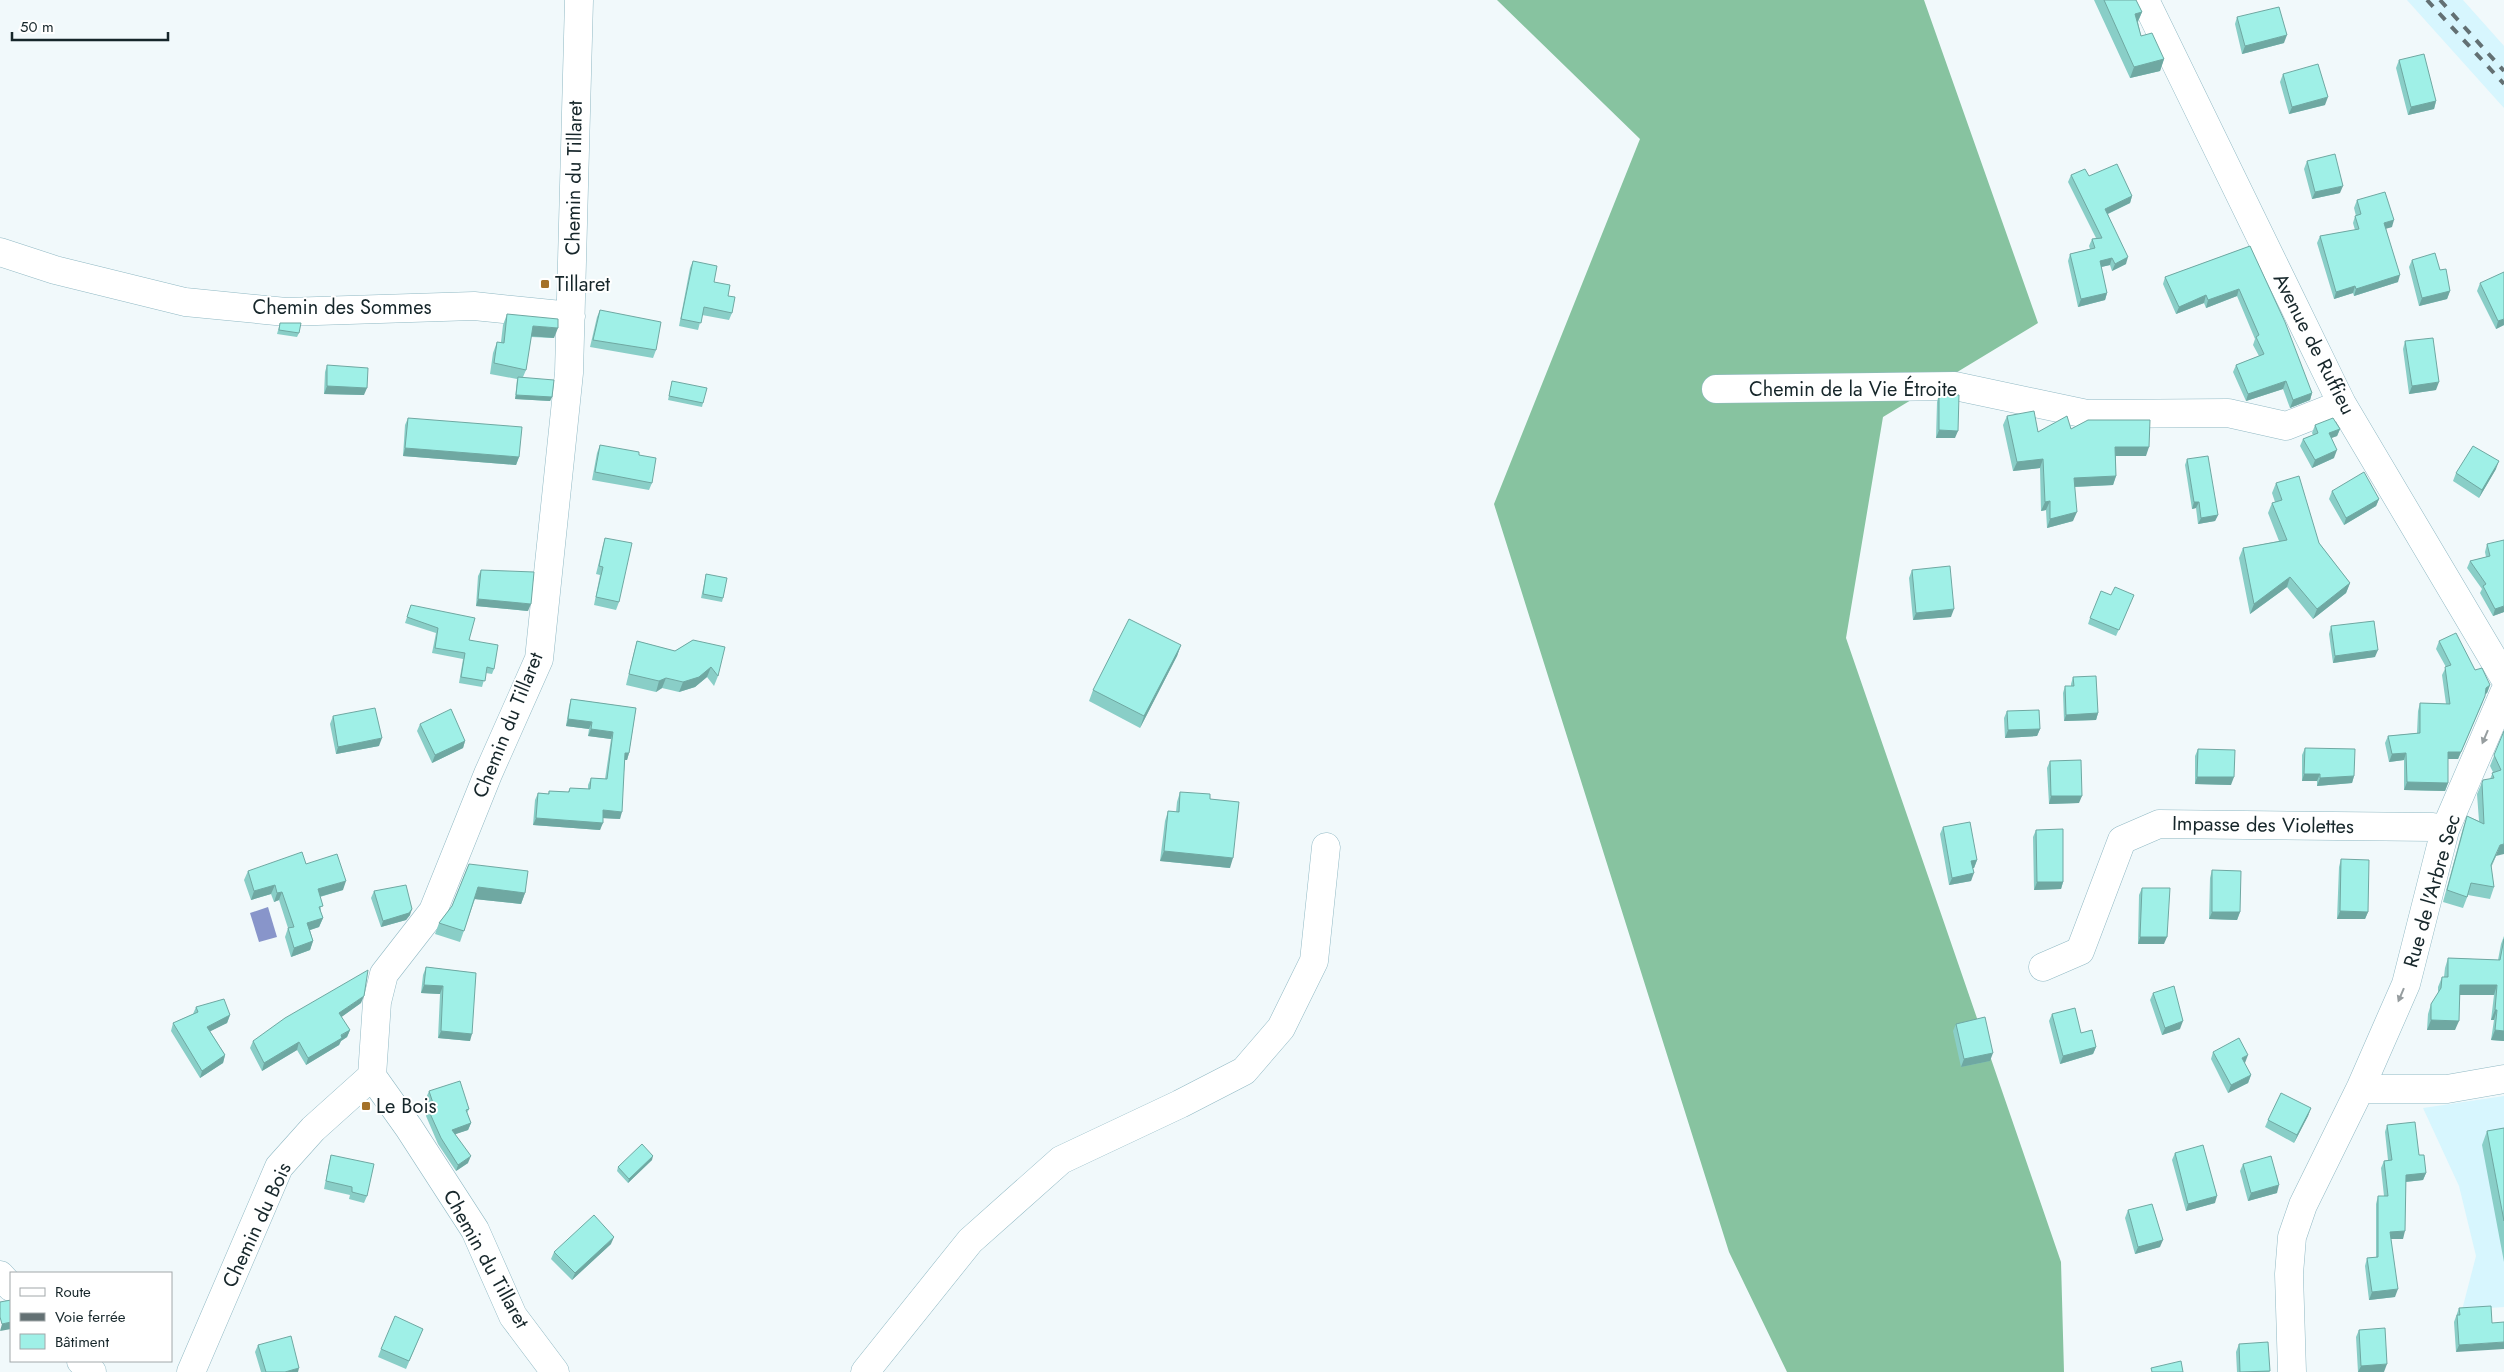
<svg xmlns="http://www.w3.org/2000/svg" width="2504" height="1372" font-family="Jost,sans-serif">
<rect width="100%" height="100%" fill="#f1f9fb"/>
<!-- built -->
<path fill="#d7f6fe" d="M2407,0H2463L2504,46V108Z
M2504,1096V1307L2462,1310L2476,1256L2459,1186L2423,1108Z"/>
<!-- forest -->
<path fill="#87c3a0" d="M1497,0H1924L2038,323L1883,417L1846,638L2061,1262L2064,1372H1787L1729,1252L1494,504L1640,139Z"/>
<!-- water -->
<path fill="#8895ca" d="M268,907L277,937L259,942L250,913Z"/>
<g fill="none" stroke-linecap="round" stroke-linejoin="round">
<defs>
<path id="minor" d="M2145,0L2342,404L2504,677
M0,252L55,270L185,302L286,312L474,306L571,316
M1716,389L1955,386L2087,414L2228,413L2286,426L2342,404
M2043,967L2080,951L2122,840L2159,824L2433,827L2445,830
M2360,1089H2447L2504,1079
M0,1275L11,1287
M81,1361L92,1372
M191,1372L279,1167L313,1129L372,1076
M555,1372L513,1316L475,1230L409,1128L372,1076L377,1002L384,974L433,911L488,774L539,659L569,373L579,0
M865,1372L970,1241L1061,1160L1180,1104L1244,1071L1281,1028L1314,961L1326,847
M2292,1372L2289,1274L2292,1237L2303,1205L2360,1089L2406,984L2445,830L2504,693"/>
</defs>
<!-- minor casing -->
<use href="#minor" stroke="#90b9c4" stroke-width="29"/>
<!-- minor -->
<use href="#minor" stroke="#fff" stroke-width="28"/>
<!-- rail -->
<path stroke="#637073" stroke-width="4" stroke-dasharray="9 9" stroke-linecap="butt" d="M2427,0L2504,84
M2440,0L2504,71"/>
</g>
<!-- wall -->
<path fill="#89cec7" d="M2094,0H2136L2142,12L2138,22L2141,36L2164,59L2160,71L2130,78Z
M2237,17L2284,43L2242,54L2235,24Z
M2399,60L2436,101L2434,109L2408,115L2396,68Z
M2283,74L2325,105L2289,114L2280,82Z
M2307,161L2340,193L2312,199L2304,169Z
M2071,175L2089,176L2132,196L2130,203L2108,214L2126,264L2112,271L2110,265L2101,267L2107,293L2105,300L2078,307L2068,261L2070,254L2090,249L2089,246L2092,239L2096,238L2068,182Z
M2357,200L2392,227L2386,228L2398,282L2354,296L2353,293L2334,299L2317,243L2320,236L2355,230L2353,223L2355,216H2356L2354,208Z
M2250,246L2312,393L2310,400L2290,408L2283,389L2246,401L2233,372L2236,365L2259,356L2253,345L2255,339L2237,296L2206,308L2204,303L2176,314L2163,284L2165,277Z
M2412,260L2440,270L2450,291L2447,299L2419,306L2409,267Z
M693,261L728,296L732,313L729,320L702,315L698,330L679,326L690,268Z
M2480,283L2504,325L2496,329L2477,291Z
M600,310L656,350L653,358L590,347L597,317Z
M507,314L554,338L531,337L526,370L523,377L552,397L550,401L515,399L517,379L490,374L493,353L497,342H501L503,325Z
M280,323L299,333L297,337L277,334Z
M2405,341L2436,390L2409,394L2403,349Z
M327,365L364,395L324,394L325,372Z
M672,381L703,403L702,407L668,400Z
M1939,394L1955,438H1936L1937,402Z
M2007,416L2038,432L2071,429L2146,456H2116V476L2113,485L2075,487L2073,521L2047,528L2046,510L2041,511L2040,468L2013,471L2003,425Z
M408,418L519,457L516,465L403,456L405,425Z
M2315,425L2340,429L2337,436L2331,438L2334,458L2312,468L2300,446L2303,439L2313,435L2312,433Z
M600,445L639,455L652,483L649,490L592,480L597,453Z
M2187,459L2218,515L2215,521L2198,524L2196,508L2192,509L2185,465Z
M2496,469L2479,498L2453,481L2456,473Z
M2276,483L2319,543L2350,583L2346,593L2313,619L2287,587L2250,614L2239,558L2243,548L2279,541L2268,513L2272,503L2275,502L2272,493Z
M2332,491L2379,499L2376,506L2344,525L2329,499Z
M605,538L619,602L616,610L594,605L600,575L596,574L603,545Z
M2487,544L2504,612L2493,616L2480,593L2482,589L2467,568L2470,561L2486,557L2485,552Z
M481,570L528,611L476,606L478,576Z
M1912,570L1951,617L1913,620L1909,578Z
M706,574L723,598L722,602L701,598Z
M2111,595L2131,602L2116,636L2088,624L2090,618Z
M411,605L469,640L494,669L492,674L486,673L482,687L459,683L463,659L432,653L436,633L405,623Z
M2331,626L2375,657L2333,663L2329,634Z
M693,640L718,676L714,686L707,677L695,687L679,692L662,688L656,692L626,685L634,652L637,641L675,651Z
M2439,641L2475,670L2490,685L2487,693L2485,694L2482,704L2458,759H2448V783L2445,791L2404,790V760L2389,762L2385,743L2388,736L2417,733L2418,711L2420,703L2446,704L2442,675L2446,667L2436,649Z
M1181,645L1177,656L1140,728L1089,701L1093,690Z
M2073,677L2098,713L2096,720L2064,721L2063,693L2065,686H2071V684Z
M571,699L636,708L629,753L627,760H625L620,819L603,818L600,830L533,825L535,800L538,793L548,794L549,791L568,792L570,788L588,789V785L591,778L605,779L611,739L588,736L589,729L566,726L569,706Z
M2007,711L2040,729L2037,736L2005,738L2004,718Z
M333,716L379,746L336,754L330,724Z
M420,724L465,741L463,748L432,763L417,731Z
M2504,731L2496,856L2491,867L2494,887L2490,899L2468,895L2463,908L2443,902L2463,828L2467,816L2479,821L2477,794L2483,780L2490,779L2493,772L2490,766Z
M2305,748L2354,776L2352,783L2317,786V781H2302V755Z
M2198,749L2231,785L2195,784V756Z
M2050,761L2079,803L2049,804L2047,768Z
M1180,792L1210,799L1230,868L1160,861L1165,821L1168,811L1176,812L1177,802Z
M1943,827L1977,860L1974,868H1973L1971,881L1949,885L1940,834Z
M2036,830L2063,882L2061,889L2034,890L2033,837Z
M2341,859L2368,912L2365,919H2337L2339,867Z
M306,864L343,890L320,897L321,912L323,918L319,927L310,930L313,941L310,950L291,957L285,937L288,928L279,900L274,902L271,894L251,900L244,880L248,871Z
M469,864L525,893L521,904L475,899L460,942L435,934L439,923L452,906Z
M2212,870L2240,912L2237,920L2209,919L2210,878Z
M2142,888L2164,944H2138L2139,895Z
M374,891L410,915L406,920L381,927L371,898Z
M2504,936V1041L2491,1040L2494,1020H2491L2494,995H2460L2455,1030H2427L2428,1014L2431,1004L2438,994V987L2442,977H2444L2445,968L2448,958L2498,960L2501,944Z
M426,967L476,973L470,1041L438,1038L440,994L421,993L423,975Z
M2153,993L2180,1029L2162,1035L2150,1000Z
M361,1003L341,1017L350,1030L347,1037L341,1041L339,1045L306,1065L297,1050L262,1071L250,1048L253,1041Z
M196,1007L230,1015L227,1023L210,1031L225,1055L223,1063L200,1078L171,1031L173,1023L193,1014Z
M2052,1014L2081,1033L2096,1047L2093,1054L2060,1064L2049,1021Z
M1956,1024L1990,1061L1961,1067L1953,1031Z
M2213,1052L2245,1063H2244L2251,1075L2248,1083L2228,1093L2211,1059Z
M429,1091L469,1109L467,1113L471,1123L468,1130L455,1134L468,1163L456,1171L438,1144L426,1116L428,1109L430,1108L426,1098Z
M2311,1108L2308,1116L2294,1143L2265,1127L2268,1120Z
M2387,1125L2419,1155L2426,1173L2423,1180L2406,1182L2403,1239H2391L2395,1297L2369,1300L2365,1266L2367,1258L2376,1257V1204L2378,1196H2384L2381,1168L2384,1161L2388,1160L2385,1132Z
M2504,1128V1262L2482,1145L2487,1131Z
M2175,1153L2215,1203L2186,1211L2172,1160Z
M331,1155L367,1196L364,1203L349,1199L350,1195L324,1189L329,1163Z
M652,1160L628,1183L617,1171L618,1167Z
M2243,1164L2277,1193L2248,1201L2240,1171Z
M2128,1210L2160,1247L2135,1254L2125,1218Z
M611,1244L572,1280L551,1259L554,1252Z
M2459,1308L2492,1323L2456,1352L2454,1322Z
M423,1329L406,1369L378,1357L381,1349Z
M2359,1330L2384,1372H2358L2356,1337Z
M2239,1344L2270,1372H2237L2236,1352Z
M258,1345L298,1372H261L255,1352Z"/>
<!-- shaded-wall -->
<path fill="#6fa8a2" d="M2142,12L2137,23L2135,14Z
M2287,35L2284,43L2242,54L2245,46Z
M2164,59L2160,71L2130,78L2134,67Z
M2328,97L2325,105L2289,114L2292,107Z
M2436,101L2434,109L2408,115L2411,107Z
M2343,186L2340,193L2312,199L2315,192Z
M2132,196L2130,203L2103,216L2105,209Z
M2394,220L2392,227L2382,230L2384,223Z
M2128,257L2126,264L2112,271L2115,264Z
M2112,258L2110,265L2097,268L2100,261Z
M2400,275L2398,282L2354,296L2356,289Z
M2355,286L2353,293L2334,299L2336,292Z
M2239,289L2237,296L2206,308L2208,300Z
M2450,291L2447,299L2419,306L2422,298Z
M2107,293L2105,300L2078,307L2081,299Z
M2206,295L2204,303L2176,314L2179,307Z
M2504,319V325L2496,329L2498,321Z
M533,326L558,328L554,338L529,336Z
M2286,381L2283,389L2246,401L2248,394Z
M2439,382L2436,390L2409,394L2412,386Z
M327,386L367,388L364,395L324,394Z
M2312,393L2310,400L2290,408L2293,400Z
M516,395L552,397L550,401L515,399Z
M2340,429L2337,436L2326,440L2329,433Z
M1939,430L1958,431L1955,438H1936Z
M2115,447H2149L2146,456H2112Z
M405,448L519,457L516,465L403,456Z
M2337,450L2334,458L2312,468L2315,460Z
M2043,459L2040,468L2013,471L2017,462Z
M2499,461L2496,469L2479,498L2482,490Z
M2116,476L2113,485L2071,487L2074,478Z
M2379,499L2376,506L2344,525L2346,518Z
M2050,501L2046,510L2041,511L2045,502Z
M2194,502H2199L2196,508L2192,509Z
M2077,512L2073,521L2047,528L2050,519Z
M2218,515L2215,521L2198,524L2201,518Z
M2290,577L2287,587L2250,614L2254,604Z
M2350,583L2346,593L2313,619L2317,609Z
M478,599L531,604L528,611L476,606Z
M2504,606V612L2493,616L2495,609Z
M1954,609L1951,617L1913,620L1916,613Z
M1181,645L1177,656L1140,728L1144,716Z
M2378,650L2375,657L2333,663L2335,656Z
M711,667L707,677L695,687L679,692L683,682Z
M666,678L662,688L656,692L659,681Z
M2490,685L2487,693L2483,696L2486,688Z
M2485,696L2458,759H2446L2448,752Z
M2098,713L2096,720L2064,721L2066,715Z
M568,719L592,722L589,729L566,726Z
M591,729L613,732L611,739L588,736Z
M2040,729L2037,736L2005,738L2008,730Z
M382,738L379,746L336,754L338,747Z
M465,741L463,748L432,763L435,755Z
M625,753H629L627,760H623Z
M2406,753L2404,760L2389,762L2392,754Z
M2304,774H2320L2317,781H2302Z
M2354,776L2352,783L2317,786L2320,778Z
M2197,777H2234L2231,785L2195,784Z
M2407,782L2448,783L2445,791L2404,790Z
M2051,796H2082L2079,803L2049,804Z
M603,810L622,812L620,819L601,818Z
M536,818L603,823L600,830L533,825Z
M2504,844V854L2496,856L2487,877L2500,845Z
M1164,851L1233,858L1230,868L1160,861Z
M1977,860L1974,868H1969L1971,861Z
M1974,873L1971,881L1949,885L1952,878Z
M346,881L343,890L315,898L318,889Z
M2037,882H2063L2061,889L2034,890Z
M275,885L271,894L251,900L254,891Z
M478,887L525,893L521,904L474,899Z
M282,892L279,900L274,902L277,893Z
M412,909L410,915L406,920L381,927L383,921Z
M2340,911L2368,912L2365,919H2337Z
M2212,912H2240L2237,920L2209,919Z
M323,918L319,927L304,932L307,923Z
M2140,937H2167L2164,944H2138Z
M313,941L310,950L291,957L294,948Z
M424,985L443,986L440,994L421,993Z
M2460,985H2497L2494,995H2456Z
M364,996L361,1003L336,1021L339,1013Z
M2495,1010H2497L2494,1020H2491Z
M230,1015L227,1023L205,1034L207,1027Z
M2431,1020L2459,1021L2455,1030H2427Z
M2183,1021L2180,1029L2162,1035L2165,1028Z
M350,1030L347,1037L341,1041L339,1045L306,1065L308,1058Z
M2495,1030L2504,1031V1041L2491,1040Z
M441,1031L472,1034L470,1041L438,1038Z
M299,1042L297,1050L262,1071L264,1063Z
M2096,1047L2093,1054L2060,1064L2063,1056Z
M1993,1053L1990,1061L1961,1067L1964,1059Z
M225,1055L223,1063L200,1078L202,1071Z
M2248,1055L2245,1063L2239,1066L2242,1058Z
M2251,1075L2248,1083L2228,1093L2231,1085Z
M2311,1108L2308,1116L2294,1143L2297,1135Z
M471,1123L468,1130L450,1136L452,1130Z
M471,1156L468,1163L456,1171L458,1165Z
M653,1156L652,1160L628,1183L629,1179Z
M2426,1173L2423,1180L2404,1182L2406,1175Z
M2279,1185L2277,1193L2248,1201L2251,1193Z
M2217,1196L2215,1203L2186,1211L2188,1204Z
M2405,1231L2403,1239H2388L2390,1232Z
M614,1237L611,1244L572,1280L575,1273Z
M2163,1240L2160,1247L2135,1254L2138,1247Z
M2398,1289L2395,1297L2369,1300L2372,1292Z
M11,1322V1329L0,1331L2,1324Z
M2504,1342V1349L2456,1352L2459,1345Z
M2387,1364L2384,1372H2358L2361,1366Z
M299,1368L298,1372H285Z"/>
<!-- building -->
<path fill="#9ff0e7" stroke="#6fa8a2" d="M2104,0H2136L2142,12L2135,14L2141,36L2152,33L2164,59L2134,67Z
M2279,7L2287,35L2245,46L2237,17Z
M2424,54L2436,101L2411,107L2399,60Z
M2318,64L2328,97L2292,107L2283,74Z
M2335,154L2343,186L2315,192L2307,161Z
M2117,164L2132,196L2105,209L2128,257L2115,264L2112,258L2100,261L2107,293L2081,299L2070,254L2095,248L2092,239L2102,238L2071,175L2085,169L2089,176Z
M2385,192L2394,220L2384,223L2400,275L2356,289L2355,286L2336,292L2320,236L2359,229L2355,216L2361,214L2357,200Z
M2250,246L2285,322L2312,393L2293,400L2286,381L2248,394L2236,365L2264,354L2256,337L2259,335L2239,289L2208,300L2206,295L2179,307L2165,277Z
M2435,253L2440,270L2446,269L2450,291L2422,298L2412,260Z
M693,261L717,266L714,282L730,285L728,296L735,297L732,313L704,307L701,323L681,319Z
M2504,272V319L2498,321L2480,283Z
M600,310L661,322L656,350L593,340Z
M507,314L558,319V328L533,326L526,370L494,363L497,342L504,343Z
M280,323H301L299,333L279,330Z
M2433,338L2439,382L2412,386L2405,341Z
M327,365L368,368L367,388L327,386Z
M518,377L554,380L552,397L516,395Z
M672,381L707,388L703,403L669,396Z
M1939,394L1959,395L1958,431L1939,430Z
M2034,411L2038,432L2067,416L2071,429L2088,420H2150L2149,447H2115L2116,476L2074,478L2077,512L2050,519V501L2045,502L2043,459L2017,462L2007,416Z
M408,418L522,427L519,457L405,448Z
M2333,418L2340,429L2329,433L2337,450L2315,460L2303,439L2318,433L2315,425Z
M600,445L639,452V455L656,458L652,483L595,472Z
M2473,446L2499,461L2482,490L2456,473Z
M2208,456L2218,515L2201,518L2199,502H2194L2187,459Z
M2364,472L2379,499L2346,518L2332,491Z
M2299,476L2319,543L2350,583L2317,609L2290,577L2254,604L2243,548L2287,540L2272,503L2282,500L2276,483Z
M605,538L632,543L619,602L596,597L603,567L599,566Z
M2504,540V606L2495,609L2483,586L2486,584L2470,561L2490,556L2487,544Z
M1950,566L1954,609L1916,613L1912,570Z
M481,570L534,572L531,604L478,599Z
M706,574L727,578L723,598L703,594Z
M2115,587L2134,595L2119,630L2090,618L2101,591L2111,595Z
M411,605L475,618L469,640L498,645L494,669L487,667L485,681L461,677L465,653L435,648L438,628L407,617Z
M1129,619L1181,645L1144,716L1093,690Z
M2374,621L2378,650L2335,656L2331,626Z
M2456,633L2475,670L2482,668L2490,685L2486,688L2485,696L2461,752H2448V783L2407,782L2406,753L2392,754L2388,736L2420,733V703L2450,704L2445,667L2451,665L2439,641Z
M693,640L725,647L718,676L711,667L699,677L683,682L666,678L659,681L629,674L637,641L675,651Z
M2096,676L2098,713L2066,715L2065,686H2074L2073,677Z
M571,699L636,708L629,753H625L622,812L603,810V823L536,818L538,793L549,794V791L569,792L570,788L590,789L591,778L607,779L613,732L591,729L592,722L568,719Z
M375,708L382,738L338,747L333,716Z
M451,709L465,741L435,755L420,724Z
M2039,710L2040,729L2008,730L2007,711Z
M2504,731V844L2500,845L2491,865L2494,887L2471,883L2467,897L2447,890L2467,816L2484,824L2482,783L2483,780L2494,778L2492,773L2501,770L2494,755Z
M2305,748L2355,749L2354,776L2320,778V774H2304Z
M2198,749L2235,750L2234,777H2197Z
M2081,760L2082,796H2051L2050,761Z
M1180,792L1210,794V799L1239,802L1233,858L1164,851L1168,811L1179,812Z
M1970,822L1977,860L1971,861L1974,873L1952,878L1943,827Z
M2063,829V882H2037L2036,830Z
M302,852L306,864L337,854L346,881L318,889L323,906L319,907L323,918L307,923L313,941L294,948L288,928L294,927L282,892L277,893L275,885L254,891L248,871Z
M2341,859L2369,860L2368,912L2340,911Z
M469,864L528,871L525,893L478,887L464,931L439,923L452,906Z
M2212,870L2241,871L2240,912H2212Z
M406,885L412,909L409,913L383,921L374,891Z
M2142,888H2170L2167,937H2140Z
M2504,939V1031L2495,1030L2497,1010H2495L2497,985H2460L2459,1021L2431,1020V1004L2441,988L2442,977H2448V958L2500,960Z
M426,967L476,973L472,1034L441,1031L443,986L424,985Z
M368,970L364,996L339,1013L350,1030L341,1035L342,1038L308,1058L299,1042L264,1063L253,1041L285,1018Z
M2174,986L2183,1021L2165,1028L2153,993Z
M224,999L230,1015L207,1027L225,1055L202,1071L173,1023L198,1012L196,1007Z
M2075,1008L2081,1033L2092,1030L2096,1047L2063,1056L2052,1014Z
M1985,1017L1993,1053L1964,1059L1956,1024Z
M2239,1038L2248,1055L2242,1058L2251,1075L2231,1085L2213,1052Z
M460,1081L469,1109L466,1110L471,1123L452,1130L471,1156L458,1165L441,1138L428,1109L434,1106L429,1091Z
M2281,1093L2311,1108L2297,1135L2268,1120Z
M2415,1122L2419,1155H2424L2426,1173L2406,1175L2405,1231L2390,1232L2398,1289L2372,1292L2367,1258L2378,1257V1196H2388L2384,1161L2392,1160L2387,1125Z
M2504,1128V1221L2487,1131Z
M642,1144L653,1156L629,1179L618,1167Z
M2203,1145L2217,1196L2188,1204L2175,1153Z
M331,1155L374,1164L367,1196L352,1192V1187L326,1181Z
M2271,1156L2279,1185L2251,1193L2243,1164Z
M2152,1204L2163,1240L2138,1247L2128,1210Z
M594,1215L614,1237L575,1273L554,1252Z
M11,1300V1322L2,1324L0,1317V1302Z
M2491,1306L2492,1323L2504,1322V1342L2459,1345L2457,1315H2460L2459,1308Z
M395,1316L423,1329L409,1361L381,1349Z
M2385,1328L2387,1364L2361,1366L2359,1330Z
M291,1336L299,1368L285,1372H266L258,1345Z
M2268,1342L2270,1371L2240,1372L2239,1344Z
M2181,1361L2183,1372H2152L2151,1368Z"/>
<!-- one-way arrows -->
<defs><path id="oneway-solid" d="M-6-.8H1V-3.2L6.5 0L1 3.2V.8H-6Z" transform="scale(1.25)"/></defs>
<g fill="#969d9f">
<use href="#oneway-solid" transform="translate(2485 737) rotate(113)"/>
<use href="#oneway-solid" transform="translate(2401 995) rotate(113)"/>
</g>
<!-- markers -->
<g fill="#a57129" stroke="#fff" stroke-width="2">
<rect x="540" y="279" width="10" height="10" rx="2.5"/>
<rect x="361" y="1101" width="10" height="10" rx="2.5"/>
</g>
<g text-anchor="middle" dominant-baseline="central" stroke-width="4" stroke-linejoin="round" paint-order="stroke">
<!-- street labels -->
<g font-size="20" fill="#16262a" stroke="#fff">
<text transform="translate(574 178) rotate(-89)">Chemin du Tillaret</text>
<text x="342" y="307">Chemin des Sommes</text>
<text transform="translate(2314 344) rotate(63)">Avenue de Ruffieu</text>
<text x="1853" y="389">Chemin de la Vie Étroite</text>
<text transform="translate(508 725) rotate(-68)">Chemin du Tillaret</text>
<text transform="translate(2263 825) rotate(1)">Impasse des Violettes</text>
<text transform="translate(2432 891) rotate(-74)">Rue de l'Arbre Sec</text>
<text transform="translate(257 1225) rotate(-65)">Chemin du Bois</text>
<text transform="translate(486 1259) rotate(61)">Chemin du Tillaret</text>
</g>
<!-- poi labels -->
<g font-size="20" fill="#16262a" stroke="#fff" text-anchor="start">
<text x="555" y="284">Tillaret</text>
<text x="376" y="1106">Le Bois</text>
</g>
</g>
<!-- legend -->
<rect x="10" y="1272" width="162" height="90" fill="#ffffff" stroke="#a2a8aa"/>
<rect x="20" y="1288" width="25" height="8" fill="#ffffff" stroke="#a2a8aa"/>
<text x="55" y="1297" font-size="15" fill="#16262a">Route</text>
<rect x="20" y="1313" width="25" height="8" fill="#637073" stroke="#a2a8aa"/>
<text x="55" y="1322" font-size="15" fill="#16262a">Voie ferrée</text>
<rect x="20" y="1334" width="25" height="15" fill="#9ff0e7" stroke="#a2a8aa"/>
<text x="55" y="1347" font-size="15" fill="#16262a">Bâtiment</text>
<!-- scale -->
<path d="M12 32v8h156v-8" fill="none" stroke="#16262a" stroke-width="2.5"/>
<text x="20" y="32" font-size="15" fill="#16262a" stroke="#ffffff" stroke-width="4" paint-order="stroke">50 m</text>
</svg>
